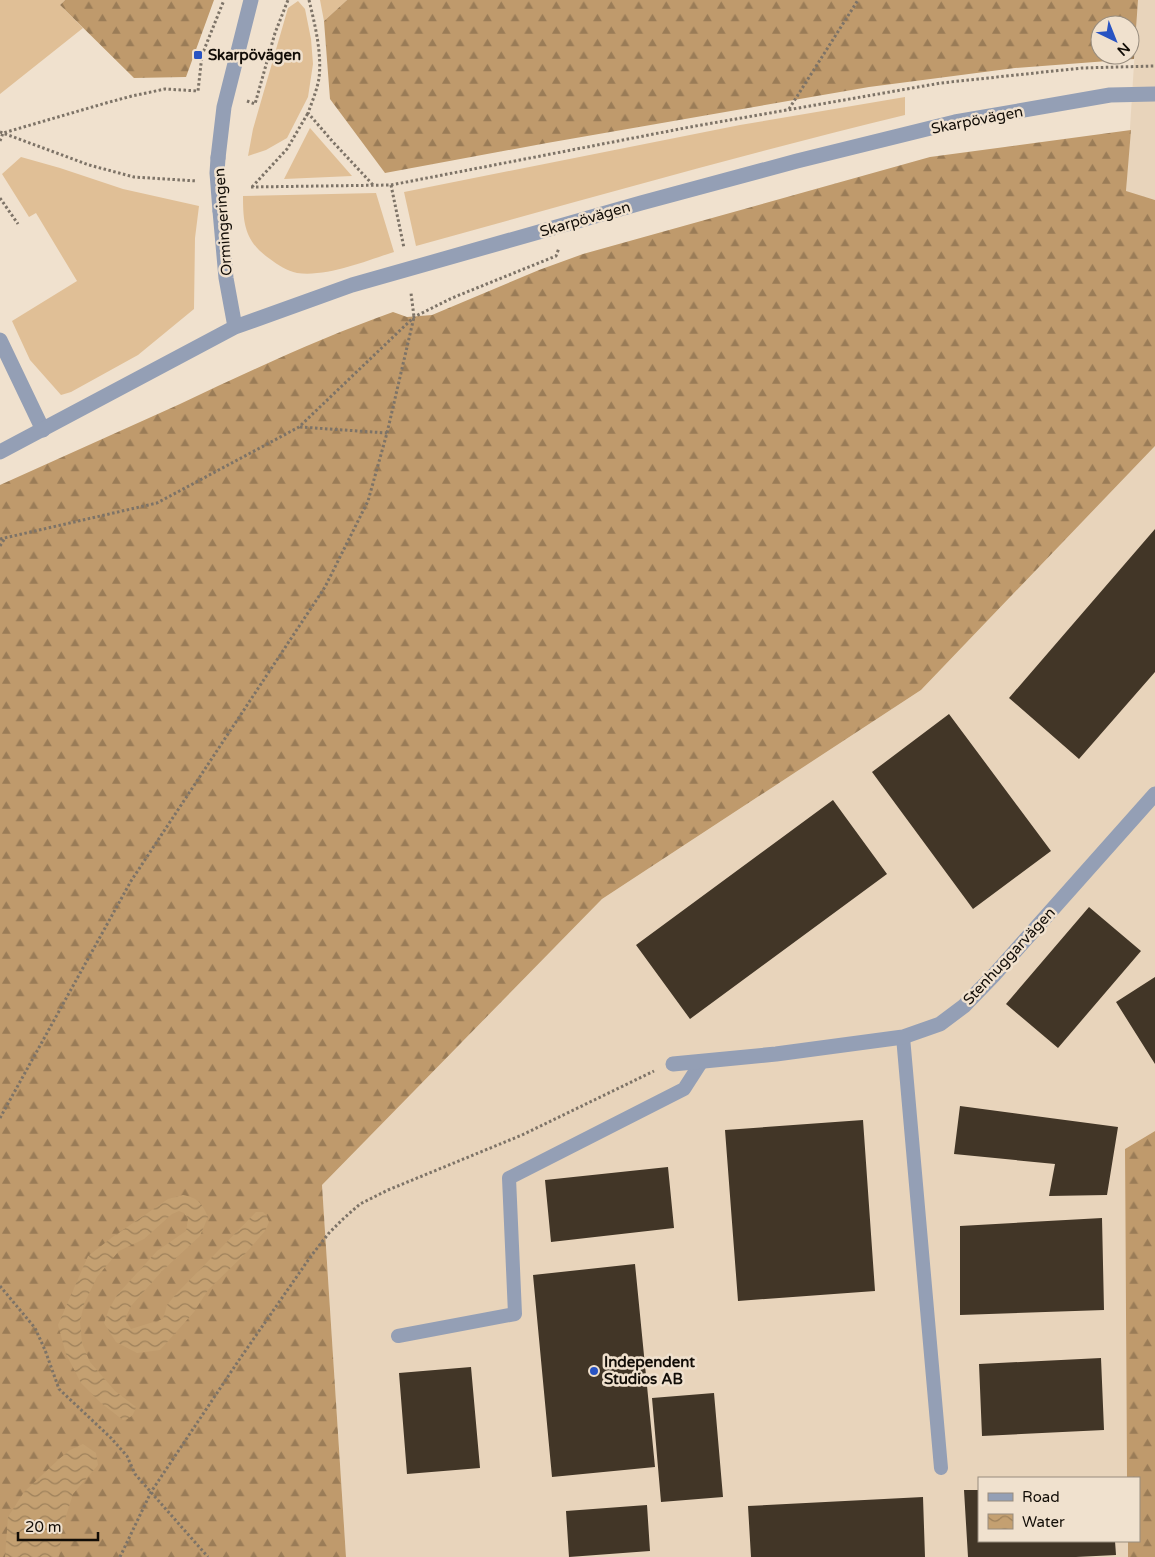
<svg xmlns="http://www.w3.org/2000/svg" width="1155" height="1557" font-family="'Varela Round',sans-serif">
<defs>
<pattern id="forest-firs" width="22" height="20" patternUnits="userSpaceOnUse" patternTransform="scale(1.25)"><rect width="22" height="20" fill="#bf9a6c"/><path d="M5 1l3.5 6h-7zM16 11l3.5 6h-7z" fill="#9a7c57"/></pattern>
<pattern id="water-waves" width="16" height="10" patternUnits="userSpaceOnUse" patternTransform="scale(1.25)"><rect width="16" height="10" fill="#c4a071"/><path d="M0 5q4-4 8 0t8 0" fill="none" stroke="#9e815b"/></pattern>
</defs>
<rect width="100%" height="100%" fill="#f0e1ce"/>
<!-- built -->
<path fill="#e8d4bb" d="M1138,0H1155V200L1126,192Z
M1155,446V1131L1125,1149L1127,1478H979V1541H1128V1557H346L322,1185L602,899L921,690Z"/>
<!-- grass -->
<path fill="#e0bf96" d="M0,0H65L60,5L83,28L0,94Z
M320,0H347L324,21Z
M298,1L305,9L311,39L313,64L308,97L287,138L266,150L248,156L253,129L288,8Z
M905,97V115C741,155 579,201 416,246L404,192L740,125Z
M310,128L352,176L284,179Z
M21,157L60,168L123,189L199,206L195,238L194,309L138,355L71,392L61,395L30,360L12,321L77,281L36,213L29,217L2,174Z
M376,193L394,252C365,261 328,277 297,273C287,271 278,265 270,259C245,242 243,224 243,196Z"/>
<!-- forest -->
<path fill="url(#forest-firs)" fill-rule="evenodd" d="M65,0H214L186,77L134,78L60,5Z
M347,0H1138L1134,59L1015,68L869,87L547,143L385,173L330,99L324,21ZM1100,25H1130V55H1100Z
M1131,130L1126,191L1155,200V446L921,690L602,899L322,1185L346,1557H0V485C60,458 120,431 180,404C250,371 320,338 393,312L407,317L432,315L539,270L583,254L930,157Z
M1155,1131V1557H1128V1541H1139V1478H1127L1125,1149Z"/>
<!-- water -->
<path fill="url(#water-waves)" d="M183,1195C198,1198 202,1203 208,1217L200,1236L162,1271L131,1306L125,1319L131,1329L163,1319L167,1305L177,1293L256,1212H263L267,1216L269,1222L265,1231L245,1254L208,1290L194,1312L160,1350L137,1353L116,1342L104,1323L109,1309L117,1295L157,1251L186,1231L188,1219L184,1213L179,1211L172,1214L144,1239L119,1251L97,1277L84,1304L80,1322L82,1343L90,1362L115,1391L136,1407C134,1414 131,1419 123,1420L101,1403L81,1383L66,1354L58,1325L88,1256L114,1236L168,1199Z
M83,1444L96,1453L98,1465L73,1494L62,1529L59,1557H5L8,1517L24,1492L59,1459L70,1450Z"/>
<!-- building -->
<path fill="#423627" d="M1155,529V672L1079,759L1009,698Z
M949,714L1051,851L973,909L872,772Z
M833,800L887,874L690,1019L636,945Z
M1089,907L1141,951L1058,1048L1006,1004Z
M1155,977V1064L1116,1002Z
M960,1106L1118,1127L1107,1195L1049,1196L1055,1164L954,1154Z
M863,1120L875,1291L738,1301L725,1130Z
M668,1167L674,1228L551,1242L545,1180Z
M1102,1218L1104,1310L960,1315V1226Z
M635,1264L655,1467L552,1477L533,1275Z
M1101,1358L1104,1430L982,1436L979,1364Z
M471,1367L480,1468L407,1474L399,1373Z
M714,1393L723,1497L661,1502L652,1398Z
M964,1490H979V1541H1115L1116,1555L1076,1557H968Z
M923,1497L925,1557H751L748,1506Z
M647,1505L650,1551L569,1557L566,1511Z"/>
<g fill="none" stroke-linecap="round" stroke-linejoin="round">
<!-- path -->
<path stroke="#7d7367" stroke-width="3" stroke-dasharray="2.5 2.5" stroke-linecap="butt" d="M309,0C315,25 322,53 319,78C317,90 312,102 308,113L333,142L374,186
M247,101L255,104L275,33L288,0
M789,109L858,0
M0,132L89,165L134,177L197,181
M0,141L3,133L106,103L132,96L165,89L198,91L202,55L224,0
M391,185L404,248
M251,187L391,185L690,127L941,83L1082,68L1155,66
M252,187L287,149L308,113
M0,198L18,224
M300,427L387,433
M0,539L157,503L299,427L414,317L452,298L556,256L559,248
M0,546L5,538
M0,1118L131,881L325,587L368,501L387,433L414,317L411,293
M0,1286L35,1328L45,1350L59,1389L111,1438L127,1456L135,1474L208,1557
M120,1557L151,1492L239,1360L311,1256L329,1233L343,1219L360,1204L388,1190L522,1135L654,1071"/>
<!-- service -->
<path stroke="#949fb5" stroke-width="14" d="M903,1037L941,1468
M398,1336L515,1314L509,1178L684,1089L702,1061"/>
<!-- minor -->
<path stroke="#949fb5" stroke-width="15" d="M0,340L43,430
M673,1064L776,1054L903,1037L940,1024L964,1006L994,975L1155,794"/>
<!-- tertiary -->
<path stroke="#949fb5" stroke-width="15" d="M218,158L224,107L251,0
M220,211L226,278L235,327
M0,452L235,327L352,285L641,203L797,161L955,122L1110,95L1155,94"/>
<!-- tertiary-bridge -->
<path stroke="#949fb5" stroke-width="15" d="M218,158L217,173L220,211"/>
</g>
<!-- markers -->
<g fill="#2853c2" stroke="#f0e1ce" stroke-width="2">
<rect x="193" y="50" width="10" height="10" rx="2.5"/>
<circle cx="594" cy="1371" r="5"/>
</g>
<g text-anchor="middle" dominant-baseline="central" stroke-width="5" stroke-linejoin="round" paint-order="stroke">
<!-- poi labels -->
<g font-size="15" font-weight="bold" fill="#120d07" stroke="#f0e1ce" text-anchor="start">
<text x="208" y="55">Skarpövägen</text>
<text x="604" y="1362">Independent<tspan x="604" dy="17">Studios AB</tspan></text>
</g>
<!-- street labels -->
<g font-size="15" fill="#120d07" stroke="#f0e1ce">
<text transform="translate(977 120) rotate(-11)">Skarpövägen</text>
<text transform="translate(585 219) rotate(-16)">Skarpövägen</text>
<text transform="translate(223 222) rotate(-94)">Ormingeringen</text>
<text transform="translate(1009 956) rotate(-47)">Stenhuggarvägen</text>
</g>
</g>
<!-- legend -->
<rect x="978" y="1477" width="162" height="65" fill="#f0e1ce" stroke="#978c7e"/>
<rect x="988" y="1493" width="25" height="8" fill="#949fb5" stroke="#978c7e"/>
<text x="1022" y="1502" font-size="15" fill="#120d07">Road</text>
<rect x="988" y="1514" width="25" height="15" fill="url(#water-waves)" stroke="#978c7e"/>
<text x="1022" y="1527" font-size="15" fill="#120d07">Water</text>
<!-- north arrow -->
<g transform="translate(1115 40) rotate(137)"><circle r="24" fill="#f0e1ce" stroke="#978c7e"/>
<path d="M0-4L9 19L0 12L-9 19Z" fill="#2853c2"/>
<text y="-8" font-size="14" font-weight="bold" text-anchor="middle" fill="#120d07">N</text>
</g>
<!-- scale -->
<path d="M18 1532v8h80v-8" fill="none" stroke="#120d07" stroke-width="2.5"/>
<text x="25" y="1532" font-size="15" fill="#120d07" stroke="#f0e1ce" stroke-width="4" paint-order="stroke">20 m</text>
</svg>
